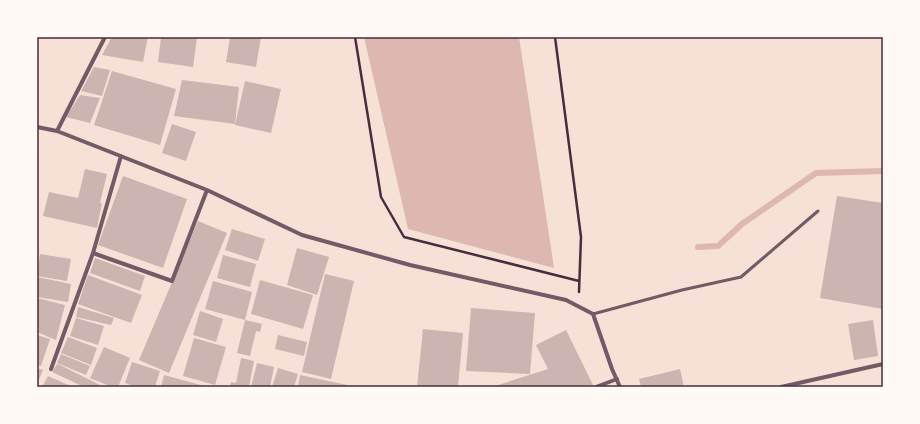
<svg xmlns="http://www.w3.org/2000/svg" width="920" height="424" font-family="Figtree,sans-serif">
<rect width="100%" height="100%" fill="#f7e1d7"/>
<!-- water -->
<path fill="#dcb8b0" d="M364,37H519L554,268L408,229Z"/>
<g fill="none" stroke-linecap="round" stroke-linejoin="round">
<!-- stream -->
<path stroke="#dcb8b0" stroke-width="6" d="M698,247L718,246L742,224L816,173L883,171"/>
</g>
<!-- building -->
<path fill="#ccb4b1" d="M112,37H148L143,62L102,55Z
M161,37H197L193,67L158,62Z
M230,37H261L256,67L226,62Z
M94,67L110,70L102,96L81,91Z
M112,71L176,89L160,145L94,125Z
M182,80L239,87L235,124L174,116Z
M245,81L281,89L271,133L235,125Z
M80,95L100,98L90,123L66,117Z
M172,124L196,132L186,161L162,153Z
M85,169L107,174L100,203H102L97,228L43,216L49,192L78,198Z
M123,176L187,199L163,268L98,245Z
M837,196L883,203V309L820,298Z
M198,221L227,233L169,373L139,360Z
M232,229L265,239L258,261L225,250Z
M297,248L329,257L317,295L287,285Z
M40,254L71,259L67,281L37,276Z
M223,255L256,264L250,287L217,278Z
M95,258L145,276L140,291L90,273Z
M325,274L354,281L331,379L302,372Z
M88,275L142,295L131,323L78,304Z
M37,277L71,284L68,302L37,297Z
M260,280L313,295L303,329L251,314Z
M213,281L252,292L245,320L205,309Z
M37,298L65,305L56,340L37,332Z
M78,307L114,318L111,325L76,317Z
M471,308L535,313L530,374L466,371Z
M200,311L223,319L216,342L193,335Z
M76,318L104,326L98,345L70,336Z
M245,320L262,324L260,332L256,331L250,356L237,353Z
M873,320L878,356L854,360L848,324Z
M423,329L463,333L458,387H417Z
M566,330L593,385L587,387H492L548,369L536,345Z
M37,335L50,339L41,366L37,365Z
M278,335L307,342L304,356L275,349Z
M68,337L97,348L91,365L61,353Z
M194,338L226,347L215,385L183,376Z
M104,347L130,358L118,387H112L90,378Z
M61,354L90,366L86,375L57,363Z
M241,358L254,361L249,387H230L231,382L236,383Z
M132,362L160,371L155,387H136L125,383Z
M257,363L274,367L270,387H251Z
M57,364H58L104,387H84L52,372Z
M37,368L43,370L37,384Z
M278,368L298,374L294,387H272Z
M680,369L684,387H641L639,379Z
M164,375L208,387H161Z
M300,375L352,386V387H298Z
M48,376L73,387H42Z"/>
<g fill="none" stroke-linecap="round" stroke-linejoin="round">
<!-- path -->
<path stroke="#4a2c40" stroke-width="2.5" d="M355,37L381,197L404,237L579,281
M555,37L581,237L579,292"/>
<!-- service -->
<path stroke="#755966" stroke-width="3" d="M593,314L682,290L741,277L818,211"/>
<!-- minor -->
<path stroke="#755966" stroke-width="4" d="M37,127L57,131L207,190L302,235L410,265L566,300L593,314L612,369L620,387
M57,131L105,37
M93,253L172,281L207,190
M51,369L93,253L121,156
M596,387L617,379
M781,387L883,364"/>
</g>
<!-- border -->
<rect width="920" height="424" fill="none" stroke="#fffaf5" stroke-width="76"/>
<rect x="38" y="38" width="844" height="348" fill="none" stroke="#4a2c40" stroke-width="1.5"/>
</svg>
